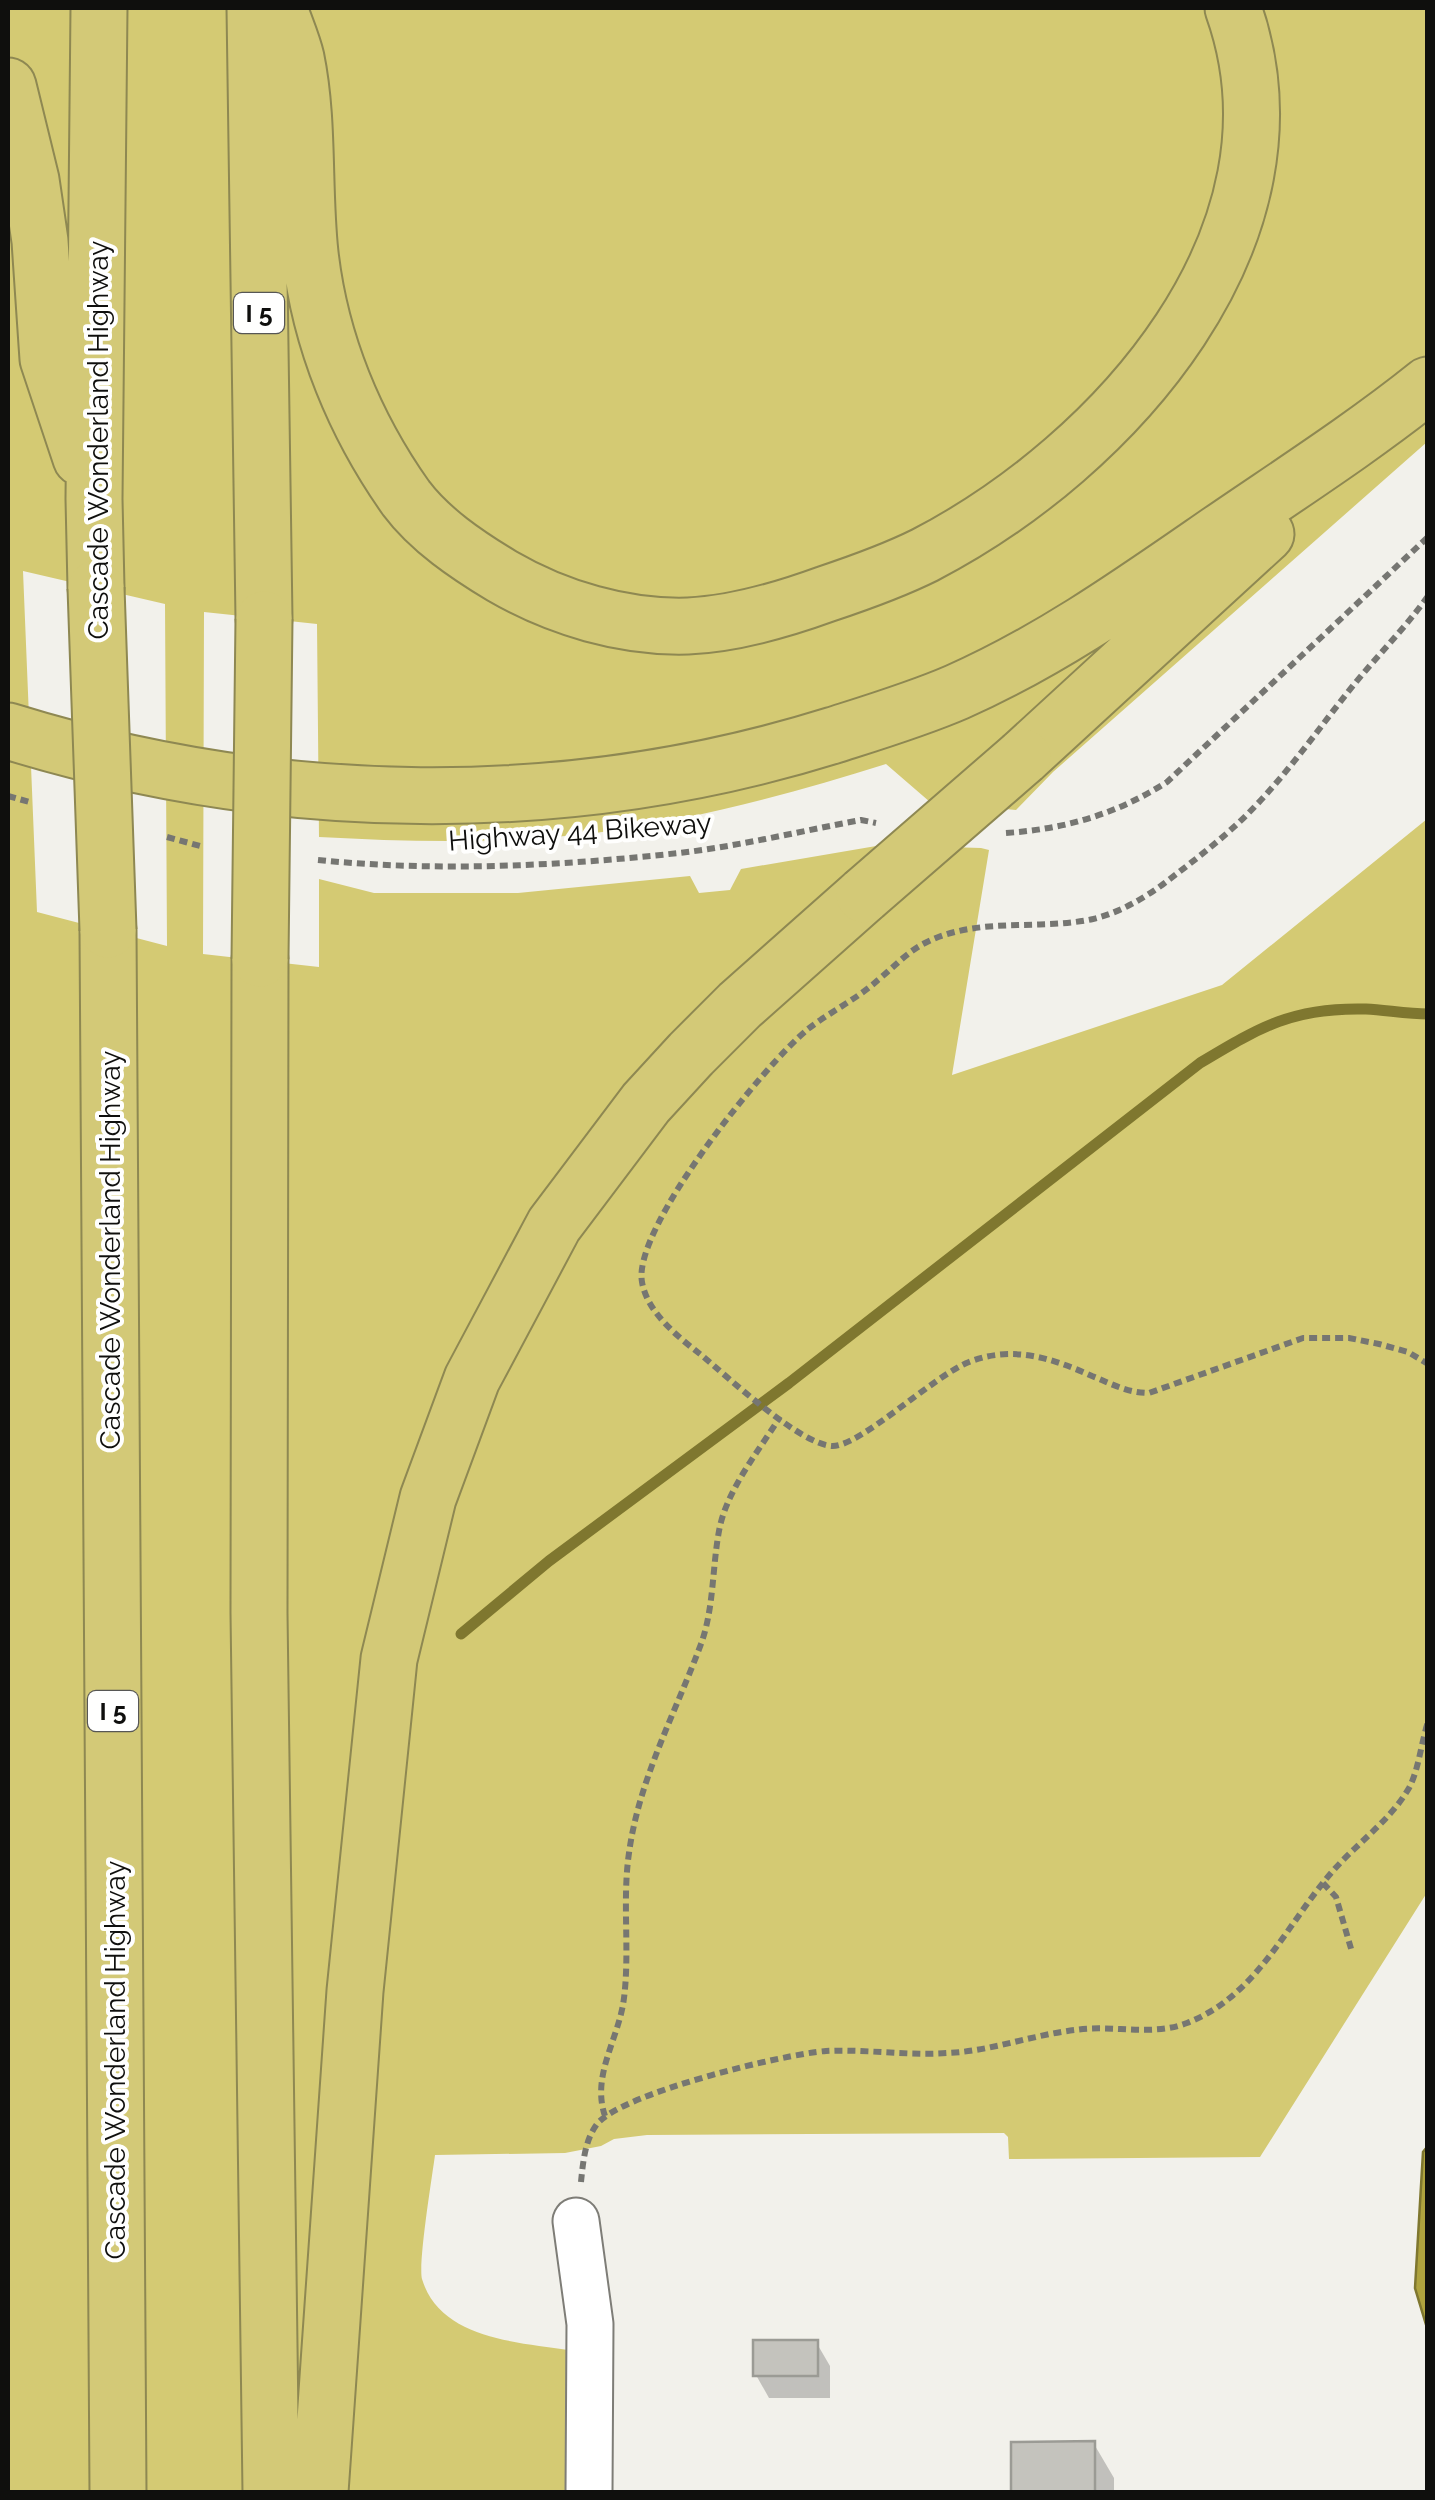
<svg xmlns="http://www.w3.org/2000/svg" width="1435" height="2500" font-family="Raleway,sans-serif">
<rect width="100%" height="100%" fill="#f2f1eb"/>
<!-- green -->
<path fill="#d4ca73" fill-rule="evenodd" d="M8,8H1427V442L1053,772L1016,810L930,802L886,764C791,794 694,820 595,833C503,844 411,842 319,837L317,624L204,612L203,954L319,967V879L374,893H518L690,876L699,893L730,890L741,869L882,845L981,848L989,850L952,1075L1222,985L1427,819L1428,1891L1260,2157L1009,2159L1008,2137L1004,2133L647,2135L614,2139L601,2146L565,2153L435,2155C432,2177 418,2264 422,2279C440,2339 517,2342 568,2350L571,2492H8ZM23,571L165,604L167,946L37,912Z"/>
<!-- water -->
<path fill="#afa33e" stroke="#7f772f" stroke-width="2.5" d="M1427,2147V2328L1415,2288L1423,2152Z"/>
<!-- shadow -->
<path fill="#0003" d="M816,2342L830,2366V2398H769L756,2375Z
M1014,2444H1094L1114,2478V2492H1014Z"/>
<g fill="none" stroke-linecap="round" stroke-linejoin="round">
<!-- stream -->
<path stroke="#7f772f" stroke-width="11" d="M461,1634L549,1561L789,1383L1200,1063C1260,1027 1293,1007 1366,1009C1386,1010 1407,1014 1428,1014"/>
</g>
<!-- building -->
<path fill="#c4c3bd" stroke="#9b9b95" stroke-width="2.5" d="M753,2340H818V2376H753Z
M1095,2441V2492H1011V2442Z"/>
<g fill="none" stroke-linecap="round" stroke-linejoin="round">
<defs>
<path id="street" d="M576,2221L590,2324L589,2492"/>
<path id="highway" d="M255,8L264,619
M279,8C284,24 292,41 296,58C309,121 303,189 310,253C320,342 355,426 406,498C430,530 467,555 502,576C557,608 624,628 688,626C735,624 782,610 826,594C859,583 893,571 925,555C1114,457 1314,235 1233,8
M8,86L31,180L40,241L48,359L81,458
M96,588L94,499L99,8
M8,731C276,814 565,819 834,735C875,722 918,709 957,692C1052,650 1136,590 1220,532C1290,484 1362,438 1428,385
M1023,757L1266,534
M108,930L118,2492
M260,959L259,1613L271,2492
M320,2492L355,1991L389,1659L428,1498L472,1379L554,1225L646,1103L691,1054L740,1005L864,895"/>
</defs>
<!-- street casing -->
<use href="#street" stroke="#7e7d77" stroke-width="49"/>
<!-- highway casing -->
<use href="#highway" stroke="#8e8852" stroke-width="59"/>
<!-- path -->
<path stroke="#767672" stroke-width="6" stroke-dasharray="8 5" stroke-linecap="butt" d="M1428,596C1406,627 1380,653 1356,682C1317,730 1281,784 1235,826C1212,847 1187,866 1162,885C1141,900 1118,913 1093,919C1037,931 978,916 925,943C907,952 894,967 878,980C857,999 830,1012 808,1029C765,1064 632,1228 642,1282C647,1312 677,1336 700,1354C728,1377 799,1444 832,1446C860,1447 933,1376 969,1362C1012,1345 1052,1358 1092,1376C1112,1384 1128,1393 1149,1393L1303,1338H1349L1379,1344L1408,1352L1428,1364
M8,796L33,803
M1006,833C1065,829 1117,814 1167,782L1428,537
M167,837L204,847
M318,860C437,872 560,866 679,853C740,846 801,831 861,820L876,823
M1323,1883L1336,1897L1352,1952
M605,2116C591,2075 619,2039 624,1998C630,1950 622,1901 629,1853C639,1779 675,1714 701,1644C714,1608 712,1569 719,1531C726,1491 758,1452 780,1417
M581,2182C583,2162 585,2140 597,2124C622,2093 784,2054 826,2051C867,2049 907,2056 948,2053C991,2051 1032,2035 1075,2030C1112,2024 1151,2037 1187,2023C1257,1996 1286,1925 1332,1872C1357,1843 1390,1821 1409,1788C1419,1769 1421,1743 1428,1722"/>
<!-- street -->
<use href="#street" stroke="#fff" stroke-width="45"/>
<!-- highway -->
<use href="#highway" stroke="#d3c977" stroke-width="55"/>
<defs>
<path id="highway-bridge" d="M96,588L108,930
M864,895L1023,757
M260,959L264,619"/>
</defs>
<!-- highway-bridge casing -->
<use href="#highway-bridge" stroke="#8e8852" stroke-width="59" stroke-linecap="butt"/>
<!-- highway-bridge -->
<use href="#highway-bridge" stroke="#d3c977" stroke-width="55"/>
</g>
<g text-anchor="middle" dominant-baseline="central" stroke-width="8" stroke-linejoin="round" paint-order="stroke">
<!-- shield labels -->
<g fill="#fffffe" stroke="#575755" stroke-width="2.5">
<rect x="234" y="293" width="50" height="40" rx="8"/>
<rect x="88" y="1691" width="50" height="40" rx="8"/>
</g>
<g font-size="25" font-weight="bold" fill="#0f0f0d">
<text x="259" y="313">I 5</text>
<text x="113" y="1711">I 5</text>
</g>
<!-- street labels -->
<g font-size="28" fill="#0f0f0d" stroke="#fffffe">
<text transform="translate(98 440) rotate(-90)">Cascade Wonderland Highway</text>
<text transform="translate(580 832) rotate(-4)">Highway 44 Bikeway</text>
<text transform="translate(110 1250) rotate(-90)">Cascade Wonderland Highway</text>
<text transform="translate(115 2060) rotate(-90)">Cascade Wonderland Highway</text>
</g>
</g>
<!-- border -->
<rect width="1435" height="2500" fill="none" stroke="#0f0f0d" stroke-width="20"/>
</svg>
